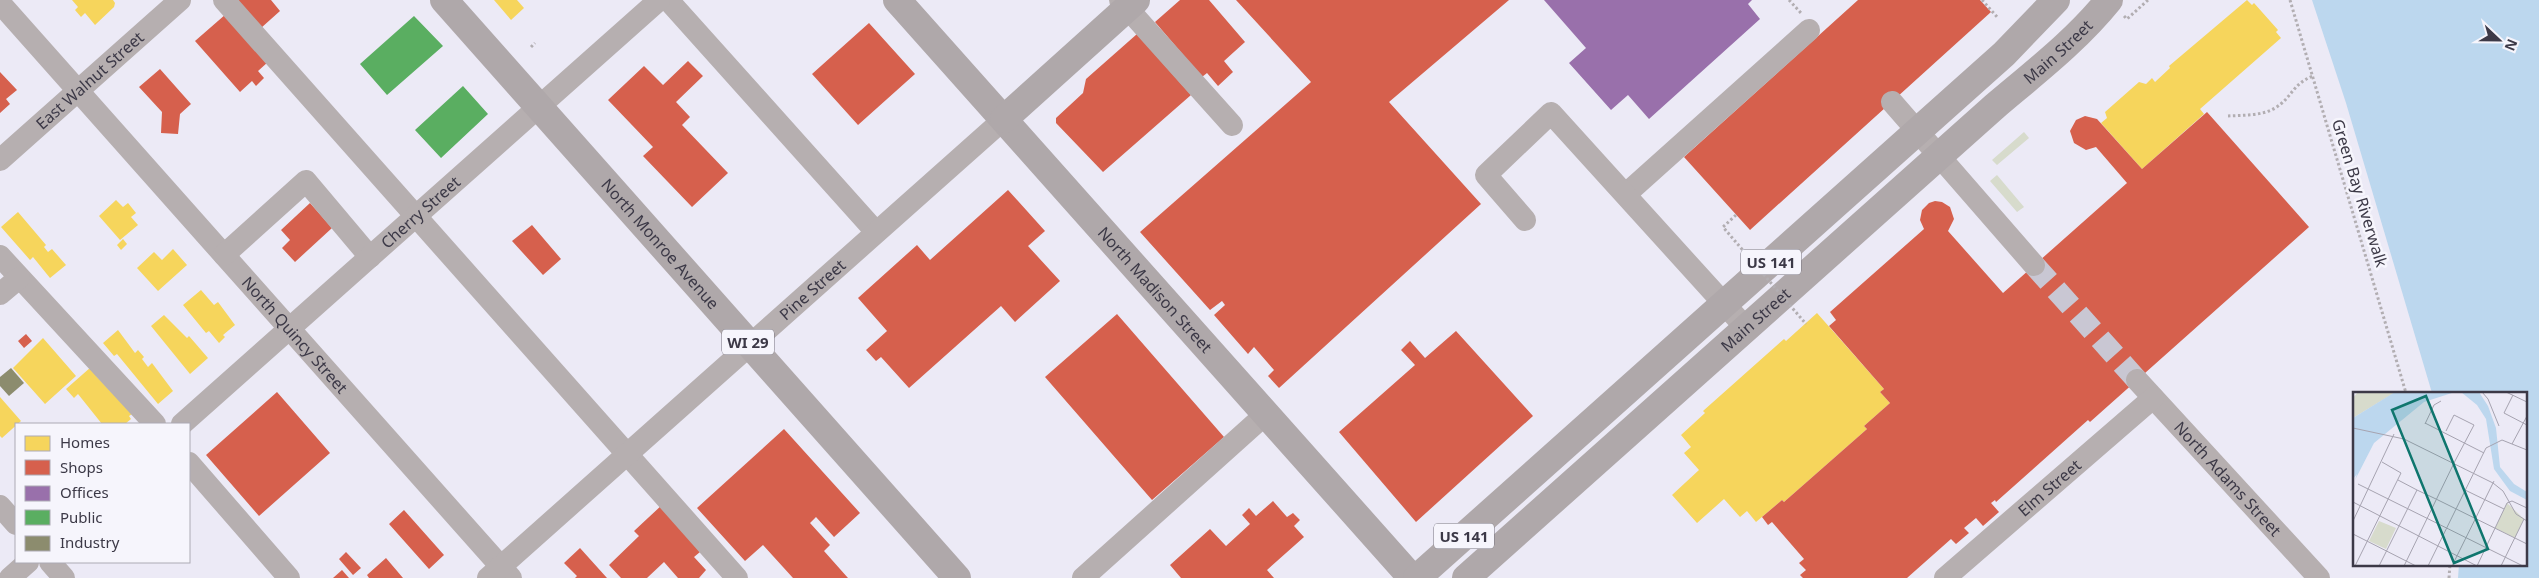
<svg xmlns="http://www.w3.org/2000/svg" width="2539" height="578" font-family="'Noto Sans',sans-serif">
<rect width="100%" height="100%" fill="#eceaf6"/>
<!-- green -->
<path fill="#d7dbcc" d="M2024,132L2029,138L1997,165L1992,160Z
M1997,175L2024,207L2017,212L1990,181Z"/>
<!-- water -->
<path fill="#bcd7ee" d="M2312,0H2539V578H2458L2459,564H2525V393H2432L2346,103Z"/>
<!-- homes -->
<path fill="#f6d55c" d="M72,0H113L115,3L114,7L95,25L85,13L81,17L75,10L78,7Z
M494,0H517L524,8L511,20Z
M2247,0L2252,5L2254,3L2278,30L2276,32L2281,38L2200,109L2204,114L2142,169L2101,123L2107,118L2105,112L2139,82L2146,84L2152,78L2155,82L2170,68L2169,66Z
M116,200L123,207L128,203L136,213L131,217L138,225L120,240L99,216Z
M18,212L46,245L44,247L48,252L52,249L66,265L50,278L33,257L30,260L1,227Z
M123,239L127,244L121,250L117,245Z
M173,249L187,265L158,291L137,268L154,252L162,260Z
M201,290L214,305L218,302L235,325L223,335L225,337L219,343L209,331L206,333L183,305Z
M1817,313L1884,389L1880,392L1890,403L1864,426L1867,429L1784,502L1782,500L1756,522L1747,511L1740,517L1724,499L1697,523L1672,495L1699,470L1684,453L1691,447L1681,435L1705,413L1703,411L1784,339L1786,341Z
M164,315L187,338L189,336L208,358L190,374L151,326Z
M118,330L135,353L138,350L144,357L142,359L148,367L152,363L173,391L158,404L117,354L114,356L103,343Z
M43,338L76,376L45,404L13,368Z
M91,367L97,377L132,414L129,416L131,419L125,424H102L78,394L74,398L66,389Z
M0,397L21,421L2,438L0,436Z"/>
<!-- shops -->
<path fill="#d6604d" d="M239,0H271L280,11L261,28L238,1Z
M1180,0H1209L1245,42L1224,61L1233,72L1218,86L1207,73L1202,77L1155,22Z
M1236,0H1509L1389,102L1481,204L1279,388L1268,376L1274,370L1254,347L1248,354L1214,315L1225,305L1222,301L1210,310L1140,232L1311,82Z
M1858,0H1980L1991,12L1750,230L1684,157Z
M226,14L268,62L258,71L264,78L256,86L252,81L240,92L195,41Z
M869,23L915,74L858,125L812,74Z
M1137,34L1191,95L1103,172L1056,123V118L1083,93L1086,79Z
M688,61L703,76L676,102L690,117L682,125L728,173L692,207L643,156L653,147L608,100L644,66L663,85Z
M160,69L191,104L180,114L178,134L161,133L162,112L139,87Z
M0,72L17,90L6,99L10,104L0,113Z
M2207,112L2309,227L2090,422L2088,420L1996,502L1995,500L1991,503L1999,512L1983,526L1976,518L1964,528L1969,533L1956,544L1951,539L1907,578H1803L1800,575L1806,570L1799,563L1804,559L1772,522L1768,525L1762,517L1782,500L1784,502L1867,429L1864,426L1890,403L1880,392L1884,389L1829,326L1836,320L1830,312L1924,229L1920,220L1922,210L1929,203L1935,201L1942,202L1950,207L1954,219L1948,231L2003,293L2127,183L2096,147L2086,150L2074,143L2070,131L2076,120L2085,116L2097,119L2142,169Z
M1008,190L1045,231L1028,246L1060,281L1015,322L1001,306L909,388L881,357L876,361L866,350L887,331L858,298L917,245L930,260Z
M310,203L332,228L295,262L282,248L290,240L281,230Z
M532,225L561,259L543,275L512,241Z
M1117,314L1224,437L1152,500L1045,377Z
M1456,331L1533,416L1416,522L1339,432L1415,365L1401,350L1410,341L1425,358Z
M26,334L32,341L24,348L18,341Z
M277,392L330,453L259,516L206,455Z
M784,429L860,513L834,537L816,517L810,523L830,545L824,551L848,578H793L763,545L745,561L697,508Z
M1273,501L1287,517L1293,513L1300,520L1294,526L1304,537L1267,570L1274,578H1181L1170,565L1210,529L1226,546L1250,524L1242,515L1249,508L1256,516Z
M663,504L700,552L694,557L706,570L699,578H678L664,562L647,578H621L609,565L639,536L634,531Z
M404,510L444,555L429,569L389,524Z
M580,548L607,578H575L577,576L564,563Z
M346,552L361,568L353,575L339,559Z
M386,558L403,578H369L367,575Z
M342,570L349,578H333Z"/>
<!-- offices -->
<path fill="#9970ab" d="M1544,0H1752L1748,4L1760,19L1649,119L1628,95L1611,110L1569,63L1586,48Z"/>
<!-- public -->
<path fill="#5aae61" d="M414,16L443,46L387,95L360,64Z
M463,86L488,114L441,158L415,130Z"/>
<!-- industry -->
<path fill="#8c8c6e" d="M11,368L24,383L9,396L0,386V377Z"/>
<g fill="none" stroke-linecap="round" stroke-linejoin="round">
<!-- minor-tunnel -->
<path stroke="#c9c7d3" stroke-width="22" stroke-dasharray="22 11" stroke-linecap="butt" d="M2034,265L2137,380"/>
<!-- path -->
<path stroke="#b2aeb2" stroke-width="3" stroke-dasharray="2.5 2.5" stroke-linecap="butt" d="M1789,0L1801,13
M1982,0L1998,18
M2290,0L2406,393
M2124,16L2127,19L2148,0
M531,47L535,43
M2228,116C2243,115 2262,116 2275,108C2292,98 2292,84 2313,76
M2449,578L2450,564"/>
<!-- minor -->
<g stroke="#b6afb0" stroke-width="22">
<path d="M224,0L737,578"/>
<path d="M668,0L876,232"/>
<path d="M1120,0L1232,125"/>
<path id="s1" d="M0,3L511,578"/>
<path d="M1892,102L2034,265"/>
<path id="s2" d="M0,160L180,0"/>
<path d="M1626,194L1809,30"/>
<path d="M1525,220L1486,175L1551,113L1746,328"/>
<path d="M224,255L306,181L370,257"/>
<path d="M0,256L155,424"/>
<path d="M0,294L19,278"/>
<path id="s3" d="M2137,380L2319,578"/>
<path id="s4" d="M182,424L659,0"/>
<path d="M189,463L289,578"/>
<path d="M0,506L16,524"/>
<path d="M50,562L64,578"/>
<path d="M10,578L28,562"/>
<path id="s5" d="M488,578L1004,119"/>
<path d="M1083,578L1267,413"/>
<path id="s6" d="M1945,578L2153,398"/>
</g>
<!-- major -->
<g stroke="#afa8aa" stroke-width="28">
<path id="s7" d="M444,0L957,578"/>
<path id="s8" d="M897,0L1412,578"/>
<path d="M1004,119L1136,0"/>
<path d="M1417,578L2004,54L2056,0"/>
<path id="s9" d="M1466,578L1994,107C2034,73 2076,41 2109,0"/>
</g>
<!-- path-bridge -->
<path stroke="#b2aeb2" stroke-width="3" stroke-dasharray="2.5 2.5" stroke-linecap="butt" d="M1736,215L1723,227L1806,324"/>
</g>
<g text-anchor="middle" dominant-baseline="central" stroke-width="5" stroke-linejoin="round" paint-order="stroke">
<!-- shield labels -->
<g fill="#f6f5fc" stroke="#74717d" stroke-width="1">
<rect x="1741" y="249.5" width="60" height="25" rx="4"/>
<rect x="722" y="329.5" width="52" height="25" rx="4"/>
<rect x="1434" y="523.5" width="60" height="25" rx="4"/>
</g>
<g font-size="15" font-weight="bold" fill="#3c3947">
<text x="1771" y="262">US 141</text>
<text x="748" y="342">WI 29</text>
<text x="1464" y="536">US 141</text>
</g>
<!-- street labels -->
<g font-size="16" fill="#3c3947" stroke="#f6f5fc">
<text stroke="none"><textPath href="#s9" startOffset="792">Main Street</textPath></text>
<text stroke="none"><textPath href="#s2" startOffset="120">East Walnut Street</textPath></text>
<text transform="translate(2360 193) rotate(73)">Green Bay Riverwalk</text>
<text stroke="none"><textPath href="#s4" startOffset="319">Cherry Street</textPath></text>
<text stroke="none"><textPath href="#s7" startOffset="326">North Monroe Avenue</textPath></text>
<text stroke="none"><textPath href="#s5" startOffset="434">Pine Street</textPath></text>
<text stroke="none"><textPath href="#s8" startOffset="388">North Madison Street</textPath></text>
<text stroke="none"><textPath href="#s9" startOffset="388">Main Street</textPath></text>
<text stroke="none"><textPath href="#s1" startOffset="444">North Quincy Street</textPath></text>
<text stroke="none"><textPath href="#s3" startOffset="134">North Adams Street</textPath></text>
<text stroke="none"><textPath href="#s6" startOffset="138">Elm Street</textPath></text>
</g>
</g>
<!-- overview -->
<g transform="translate(2353 392)">
<rect width="174" height="174" fill="#eceaf6"/>
<path d="M5,0H37L41,1L0,26V6ZM154,111L171,127L162,146L142,136ZM26,129L43,136L33,157L16,149Z" fill="#d7dbcc"/>
<path d="M42,0H102L71,10L21,51L2,88L4,82L0,87V26ZM108,0H126L135,14L143,36L147,75L161,92L174,100V108L157,99L141,77L133,27L124,13Z" fill="#bcd7ee"/>
<path fill="none" stroke="#a6a3b0" stroke-width="1" d="M129,0L135,7L146,34M153,0L174,10M160,3L151,21L174,33M72,31L131,61M72,32L81,13L88,9M0,36L51,47L140,91L150,99L163,122L174,129M93,39L101,23L121,33L102,69M159,52L174,24M45,88L64,98M5,92L170,174M112,98L151,117M83,107L174,152M0,110L85,154M0,129L41,42M0,142L63,174M85,154L124,174M2,174L48,81L29,70M26,174L64,98L83,107M51,174L102,69M75,174L133,56L149,48L174,58M99,174L141,89M124,174L154,111L159,109L174,116M148,174L171,127"/>
<path fill="#0f766e" fill-opacity="0.15" stroke="#0f766e" stroke-width="2.5" d="M73,4L135,157L101,171L39,18Z"/>
<rect width="174" height="174" fill="none" stroke="#3c3947" stroke-width="2.5"/>
</g>
<!-- legend -->
<rect x="15" y="423" width="175" height="140" fill="#f6f5fc" stroke="#acaab4"/>
<rect x="25" y="436" width="25" height="15" fill="#f6d55c" stroke="#acaab4"/>
<text x="60" y="448" font-size="15" fill="#3c3947">Homes</text>
<rect x="25" y="460" width="25" height="15" fill="#d6604d" stroke="#acaab4"/>
<text x="60" y="473" font-size="15" fill="#3c3947">Shops</text>
<rect x="25" y="486" width="25" height="15" fill="#9970ab" stroke="#acaab4"/>
<text x="60" y="498" font-size="15" fill="#3c3947">Offices</text>
<rect x="25" y="510" width="25" height="15" fill="#5aae61" stroke="#acaab4"/>
<text x="60" y="523" font-size="15" fill="#3c3947">Public</text>
<rect x="25" y="536" width="25" height="15" fill="#8c8c6e" stroke="#acaab4"/>
<text x="60" y="548" font-size="15" fill="#3c3947">Industry</text>
<!-- north arrow -->
<g transform="translate(2499 40) rotate(112)" stroke="#f6f5fc" stroke-width="4" paint-order="stroke">
<path d="M0-4L9 19L0 12L-9 19Z" fill="#3c3947"/>
<text y="-8" font-size="14" font-weight="bold" text-anchor="middle" fill="#3c3947">N</text>
</g>
</svg>
